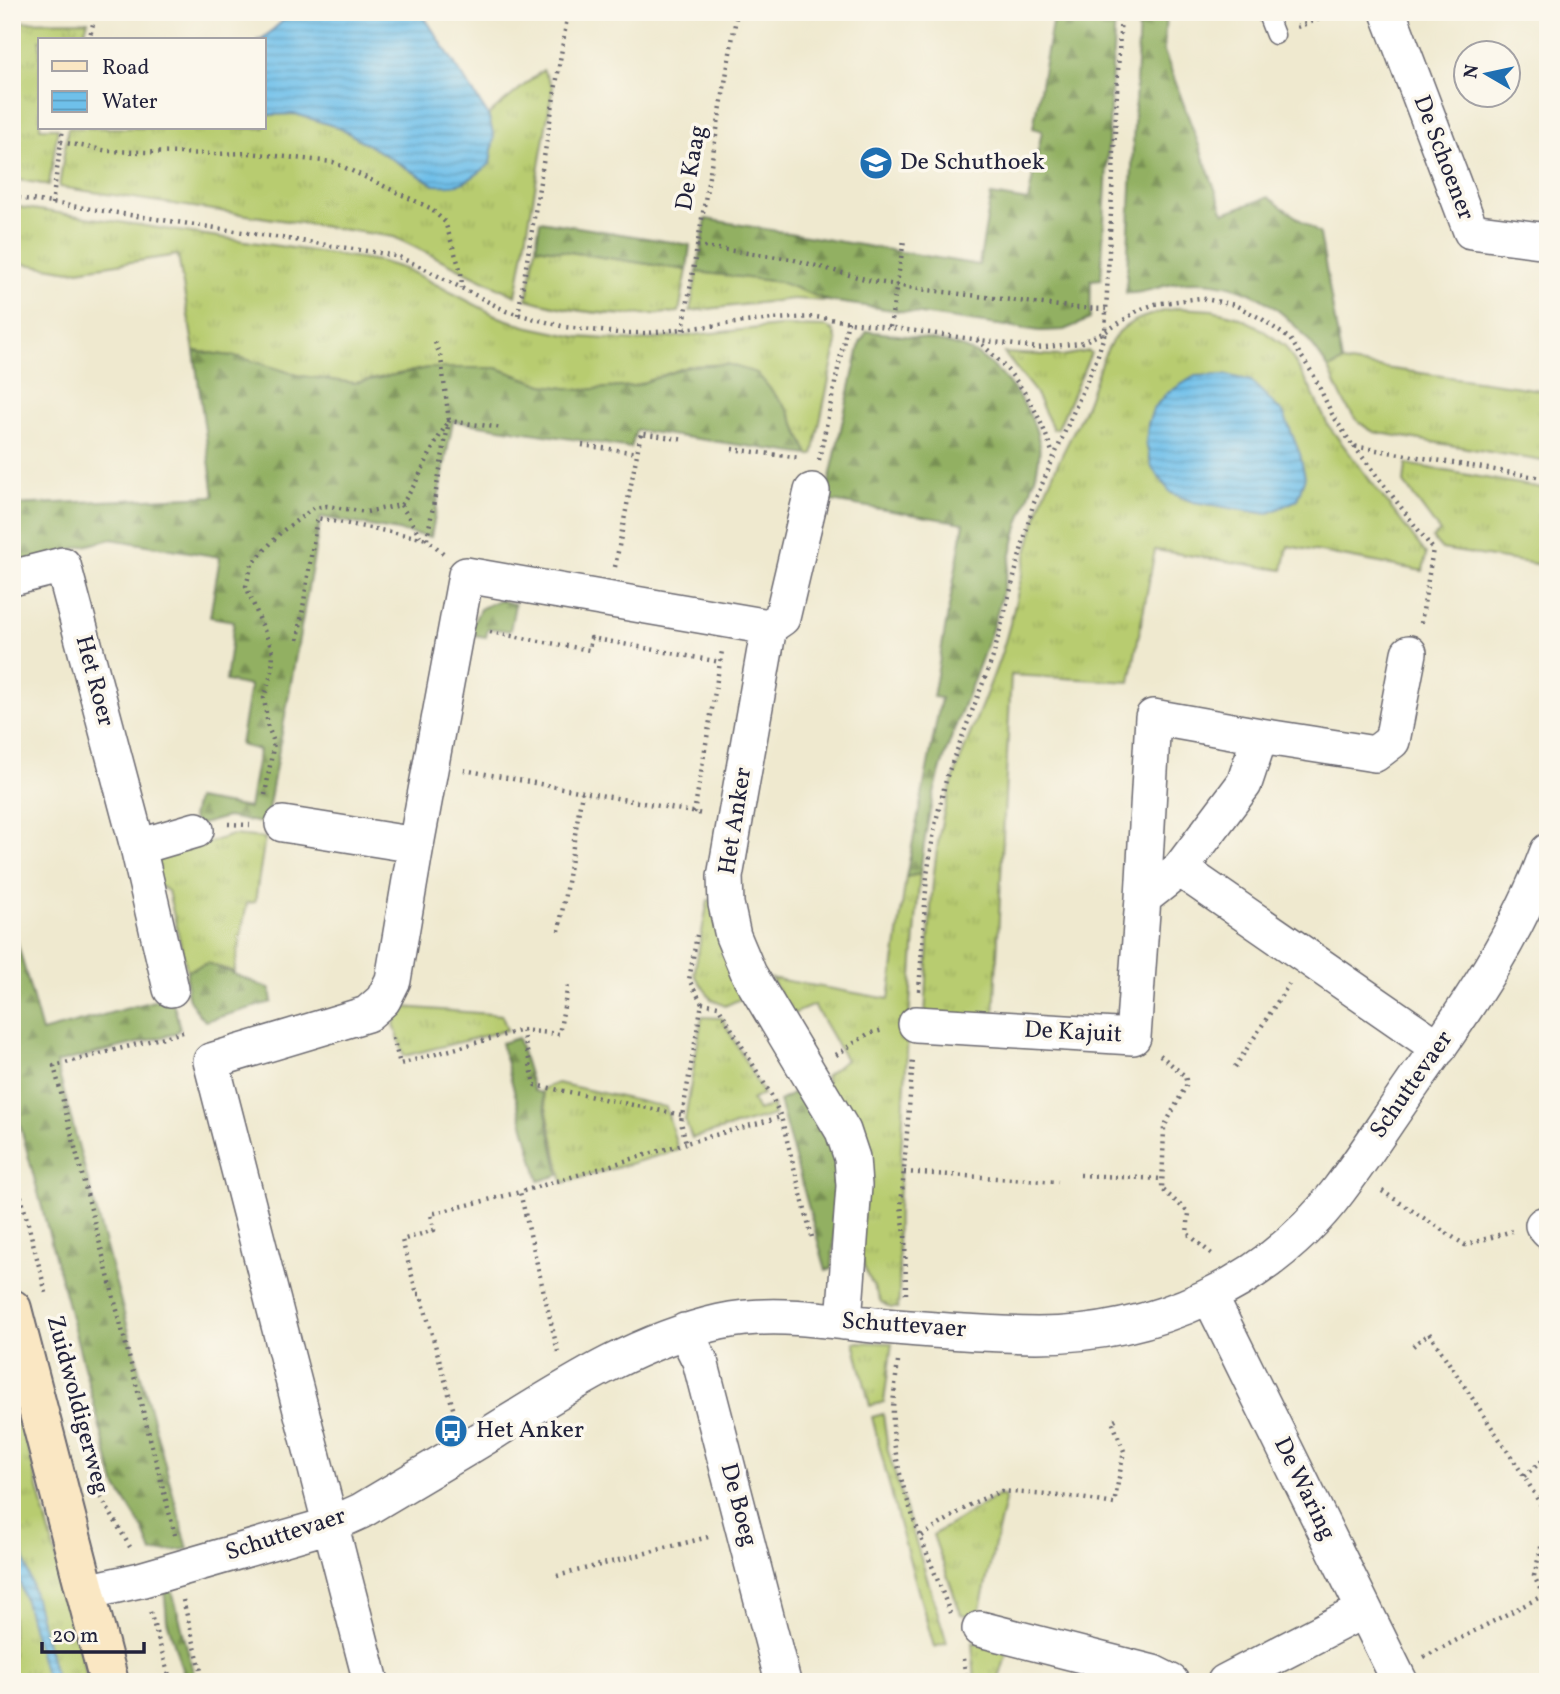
<svg xmlns="http://www.w3.org/2000/svg" width="1560" height="1694" font-family="Vollkorn,serif">
<defs>
<pattern id="grass-tufts" width="24" height="20" patternUnits="userSpaceOnUse" patternTransform="scale(1.75)"><rect width="24" height="20" fill="#b8cc70"/><path d="M3 7l-1-3M5 7V3M7 7l1-3M15 17l-1-3M17 17v-4M19 17l1-3" fill="none" stroke="#9eaf62"/></pattern>
<pattern id="forest-firs" width="22" height="20" patternUnits="userSpaceOnUse" patternTransform="scale(1.75)"><rect width="22" height="20" fill="#92b062"/><path d="M5 1l3.5 6h-7zM16 11l3.5 6h-7z" fill="#778f52"/></pattern>
<pattern id="water-rules" width="6" height="5" patternUnits="userSpaceOnUse" patternTransform="scale(1.75)"><rect width="6" height="5" fill="#6fc0ea"/><path d="M0 2.5h6" fill="none" stroke="#5b9cbf"/></pattern>
</defs>
<rect width="100%" height="100%" fill="#fbf7ec"/>
<filter id="ink" filterUnits="userSpaceOnUse"><feTurbulence type="fractalNoise" baseFrequency=".0143" numOctaves="2"/><feDisplacementMap in="SourceGraphic" scale="14" xChannelSelector="R" yChannelSelector="G"/><feConvolveMatrix kernelMatrix="1 2 1 2 8 2 1 2 1" color-interpolation-filters="sRGB"/></filter>
<filter id="wash" filterUnits="userSpaceOnUse"><feTurbulence type="fractalNoise" baseFrequency=".00686" numOctaves="4" result="noise"/><feDisplacementMap in="SourceGraphic" scale="28" xChannelSelector="R" yChannelSelector="G"/><feGaussianBlur stdDeviation="1.57" result="paint"/><feColorMatrix in="noise" values="0 0 0 0 0 0 0 0 0 0 0 0 0 0 0 0 0 1.4 0 .05"/><feComposite in="paint" operator="in"/></filter>
<g filter="url(#wash)">
<rect width="100%" height="100%" fill="#efe9cf"/>
<!-- grass -->
<path fill="url(#grass-tufts)" stroke="#6d7756" stroke-width="2" d="M88,21L82,40H40V128H58L49,185L12,179V22Z
M543,70L553,87L516,296L394,237L59,187L68,128H264V115L296,114L340,128L435,185L494,137L488,115Z
M12,206L379,261L408,270L499,317L525,326L577,337L637,341L779,326L827,327L833,331L837,342L813,455H809L788,410L689,366L634,386L581,390L543,385L497,368H428L355,383L301,376L239,357L194,351L178,255L71,271L12,262Z
M536,247L687,270L679,312C626,318 577,314 527,299Z
M697,272L780,282L829,301L793,299L690,311Z
M1177,308L1212,310L1236,316L1255,325L1285,346L1308,384L1328,425L1426,554L1423,571L1288,546L1283,570L1155,550L1130,682L1011,675L994,1018L925,1016C929,955 929,891 940,831C951,771 979,717 999,660C1017,610 1023,557 1040,506C1052,470 1071,439 1086,405C1096,381 1101,352 1119,332C1133,317 1158,313 1177,308Z
M1089,351L1091,353L1058,428L1053,429L1035,392L1004,353L1062,356Z
M1342,362L1548,391V462L1374,432C1348,420 1340,393 1329,369Z
M1406,464L1548,489V566L1442,549L1432,538L1440,532L1404,483Z
M232,835L265,838L255,902L247,903L234,972L208,963L187,971L168,891L156,884L158,860L166,854L187,850Z
M920,874C910,985 904,1096 898,1207C896,1241 902,1274 898,1308H891L881,1302L864,1267L825,1076L846,1060L814,1005L791,1015L771,978L889,999L906,877Z
M708,900L714,901L747,996L725,1006L711,999L694,974Z
M403,1007L502,1015L507,1030L404,1056L394,1024Z
M702,1017L722,1018L763,1094L752,1100L758,1111L773,1105L774,1115L692,1138L685,1120Z
M557,1083L666,1107L678,1150L563,1183L542,1089Z
M854,1342L892,1343L884,1402L870,1406Z
M12,1386L88,1682H12Z
M883,1414L888,1451L947,1643L934,1647L897,1516L872,1417Z
M999,1495L1006,1497L978,1617L961,1614L933,1535Z
M972,1642L1007,1653L998,1682H975Z"/>
<!-- forest -->
<path fill="url(#forest-firs)" stroke="#5a694e" stroke-width="2" d="M1054,12L1115,14L1101,279L1091,280L1090,319L1064,330L1040,331L829,301L780,282L697,272L706,219L979,265L991,195L1028,201L1042,131L1033,128Z
M1150,12H1166L1164,51L1224,213L1268,197L1320,234L1342,362L1329,369C1293,314 1250,275 1178,283C1161,285 1142,295 1126,293L1139,20L1149,21Z
M540,221L690,245L687,270L536,247Z
M867,331C893,335 944,339 966,349C998,362 1033,408 1039,442C1043,469 1023,507 1016,534C1008,564 1003,596 993,626C977,677 953,725 939,775C929,808 924,841 920,874L906,877L941,698L933,697L964,523L825,500L860,343Z
M194,351L239,357L301,376L355,383L428,368H497L543,385L581,390L634,386L689,366L727,364L757,373L788,410L809,455L636,430L631,448L453,421L431,537L321,517L266,821L262,823L227,817L198,825L192,818L196,799L249,808L259,750L240,745L250,686L226,681L234,621L210,617L220,557L111,539L12,565V505L214,496Z
M498,600L515,604L510,631L488,628L486,637L468,634L480,609Z
M12,923L42,1032L164,998L174,1005L180,1029L174,1034L56,1063L188,1549L152,1553L143,1529L115,1484L12,1094Z
M208,963L270,989L272,1002L205,1021C188,1001 185,998 187,971Z
M518,1038L534,1091L542,1093L559,1175L539,1181L501,1043Z
M802,1089L828,1129L840,1166L832,1269L826,1270L779,1101Z
M171,1586L196,1682H182L183,1673L167,1620L164,1587Z"/>
<!-- water -->
<path fill="url(#water-rules)" stroke="#487192" stroke-width="2" d="M293,12H421L488,115L494,137L490,164C468,181 464,187 435,185L340,128L296,114L264,115V40H256H261Z
M1226,375L1251,381L1284,414L1300,454L1305,477L1297,500L1267,514L1193,502L1171,493L1152,468L1146,443L1148,424L1153,409L1166,394L1195,376Z
M12,1511L57,1682H47L12,1553Z"/>
</g>
<g filter="url(#ink)">
<g fill="none" stroke-linecap="round" stroke-linejoin="round">
<defs>
<path id="lane" d="M1266,12L1275,35"/>
<path id="street" d="M1388,12L1471,231L1548,241
M12,578L63,565L138,847L171,989
M769,627L782,618L812,491
M283,824L416,845
M138,847L196,830
M1180,869L1439,1048
M1143,898L1153,717L1260,736
M916,1024L1133,1037L1143,898L1180,869L1244,784L1260,736L1375,754L1392,741L1409,653
M1543,1225L1548,1231
M1210,1297L1400,1682
M685,1331L700,1361L783,1682
M86,1592L140,1580L330,1525L361,1511C406,1484 451,1458 495,1431C566,1387 636,1341 720,1322C770,1311 824,1320 874,1325C928,1330 983,1334 1037,1335C1153,1335 1268,1285 1339,1190C1367,1153 1392,1113 1419,1075C1469,1005 1518,933 1548,851
M980,1629L1153,1673L1171,1682
M371,1682L211,1061L367,1014L383,1000L393,980L416,845L466,575L769,627L725,877L726,904L733,936L749,974L843,1131L852,1158L854,1186L844,1322
M1225,1682L1364,1610"/>
<path id="secondary" d="M12,1309L109,1682"/>
</defs>
<!-- lane casing -->
<use href="#lane" stroke="#6a686f" stroke-width="21"/>
<!-- street casing -->
<use href="#street" stroke="#6a686f" stroke-width="38"/>
<!-- secondary casing -->
<use href="#secondary" stroke="#6a686f" stroke-width="42"/>
<!-- path -->
<path stroke="#6a686f" stroke-width="4.5" stroke-dasharray="2 5" stroke-linecap="butt" d="M1297,27L1339,12
M89,40L96,12
M61,142L108,151L214,154L249,153L333,162L430,208L445,222L461,272L462,288
M12,197L380,253L399,257L419,266L506,311L565,327L618,333H647L772,319L815,317L1037,348L1080,343L1105,332L1139,310L1155,304L1200,298L1235,305L1262,319L1290,339L1313,374L1332,414L1353,446L1548,479
M52,204L63,128
M697,246L791,259L872,281L920,289L1076,308L1106,309
M518,315L568,12
M890,327L904,240
M683,330L737,12
M977,340C1017,375 1037,405 1053,455
M582,445L637,453
M1354,446L1433,549L1421,623
M732,449L801,458
M819,460L848,321
M401,505L420,536
M443,553L427,539L449,421L503,428
M615,567L641,433L685,440
M490,632L589,650L591,638L720,662
M298,640L317,518L427,539
M464,770L703,814
M265,795L274,742L268,727L264,698L272,671L273,652L246,586L252,564L281,532L314,508L327,506L366,512L401,505C421,479 430,448 449,421L441,358L435,342
M694,813L722,651
M228,824L250,825
M559,931L582,792
M697,935L689,980L702,1003L681,1122L686,1143L781,1117
M919,991L927,875L935,825L947,776L993,657L1033,505L1097,358L1105,332L1121,12
M702,1003L718,1006L771,1095L781,1117L813,1241
M522,1030L559,1034L568,985
M393,1038L400,1064L522,1030L535,1085L682,1115
M836,1055L868,1034L883,1030
M1160,1055L1185,1076L1187,1084L1164,1127L1162,1189L1189,1213L1187,1233L1214,1256
M1235,1067L1289,984
M12,1162L46,1293
M904,1172L1058,1182
M1080,1175L1162,1179
M1382,1191L1465,1245L1512,1231
M906,1294L905,1234L901,1206L913,1059
M1413,1346L1429,1333L1524,1476L1548,1517
M558,1352L520,1192L686,1143
M898,1362C895,1384 892,1405 893,1427C896,1491 929,1553 950,1613
M455,1415L422,1299L420,1294H417L402,1240L434,1230L431,1214L520,1192
M1524,1476L1548,1456
M101,1497L130,1547
M175,1535L54,1066L183,1032
M922,1536L973,1503L1001,1491L1081,1498L1114,1504L1124,1451L1112,1421L1118,1418
M557,1576L712,1536
M1543,1595L1534,1576L1548,1519
M183,1600L204,1682
M150,1612L171,1682
M1424,1657L1548,1593
M963,1659L967,1682"/>
<!-- lane -->
<use href="#lane" stroke="#fff" stroke-width="18"/>
<!-- street -->
<use href="#street" stroke="#fff" stroke-width="35"/>
<!-- secondary -->
<use href="#secondary" stroke="#fae7c3" stroke-width="38"/>
</g>
</g>
<!-- icons -->
<defs>
<symbol id="school-disc" viewBox="-11 -11 22 22"><circle r="9.5" fill="#1f6fb2" stroke="#fbf7ec"/><path d="M0-5L7-2L0 1L-7-2ZM-4 1L0 2.5L4 1V4Q0 6-4 4Z" fill="#fff"/></symbol>
<symbol id="bus-disc" viewBox="-11 -11 22 22"><circle r="9.5" fill="#1f6fb2" stroke="#fbf7ec"/><path d="M-5-6H5V4H4V6H2V4H-2V6H-4V4H-5ZM-3.5-4V0h7V-4ZM-3.5 1.2v1.5H-2V1.2ZM2 1.2v1.5H3.5V1.2Z" fill="#fff"/></symbol>
</defs>
<g fill-rule="evenodd">
<use href="#school-disc" x="857" y="144" width="38" height="38"/>
<use href="#bus-disc" x="432" y="1412" width="38" height="38"/>
</g>
<g text-anchor="middle" dominant-baseline="central" stroke-width="7" stroke-linejoin="round" paint-order="stroke">
<!-- street labels -->
<g font-size="24" fill="#22223b" stroke="#fbf7ec">
<text transform="translate(1443 158) rotate(69)">De Schoener</text>
<text transform="translate(692 168) rotate(-80)">De Kaag</text>
<text transform="translate(94 681) rotate(75)">Het Roer</text>
<text transform="translate(736 821) rotate(-81)">Het Anker</text>
<text transform="translate(1073 1033) rotate(3)">De Kajuit</text>
<text transform="translate(1412 1085) rotate(-55)">Schuttevaer</text>
<text transform="translate(904 1326) rotate(4)">Schuttevaer</text>
<text transform="translate(77 1405) rotate(75)">Zuidwoldigerweg</text>
<text transform="translate(1304 1489) rotate(64)">De Waring</text>
<text transform="translate(738 1505) rotate(75)">De Boeg</text>
<text transform="translate(286 1535) rotate(-18)">Schuttevaer</text>
</g>
<!-- poi labels -->
<g font-size="24" fill="#22223b" stroke="#fbf7ec" text-anchor="start">
<text x="900" y="163">De Schuthoek</text>
<text x="476" y="1431">Het Anker</text>
</g>
</g>
<!-- margin -->
<rect width="1560" height="1694" fill="none" stroke="#fbf7ec" stroke-width="42"/>
<!-- legend -->
<rect x="38" y="38" width="228" height="91" fill="#fbf7ec" stroke="#a4a2a5" stroke-width="2"/>
<rect x="52" y="61" width="35" height="10" fill="#fae7c3" stroke="#a4a2a5" stroke-width="2"/>
<text x="102" y="74" font-size="21" fill="#22223b">Road</text>
<rect x="52" y="91" width="35" height="21" fill="url(#water-rules)" stroke="#a4a2a5" stroke-width="2"/>
<text x="102" y="108" font-size="21" fill="#22223b">Water</text>
<!-- north arrow -->
<g transform="translate(1487 74) rotate(279)"><circle r="33" fill="#fbf7ec" stroke="#a4a2a5" stroke-width="2"/>
<path d="M0-5L12 26L0 18L-12 26Z" fill="#1f6fb2"/>
<text y="-10" font-size="19" font-weight="bold" text-anchor="middle" fill="#22223b">N</text>
</g>
<!-- scale -->
<path d="M42 1642v10h102v-10" fill="none" stroke="#22223b" stroke-width="3.5"/>
<text x="52" y="1642" font-size="21" fill="#22223b" stroke="#fbf7ec" stroke-width="5" paint-order="stroke">20 m</text>
</svg>
